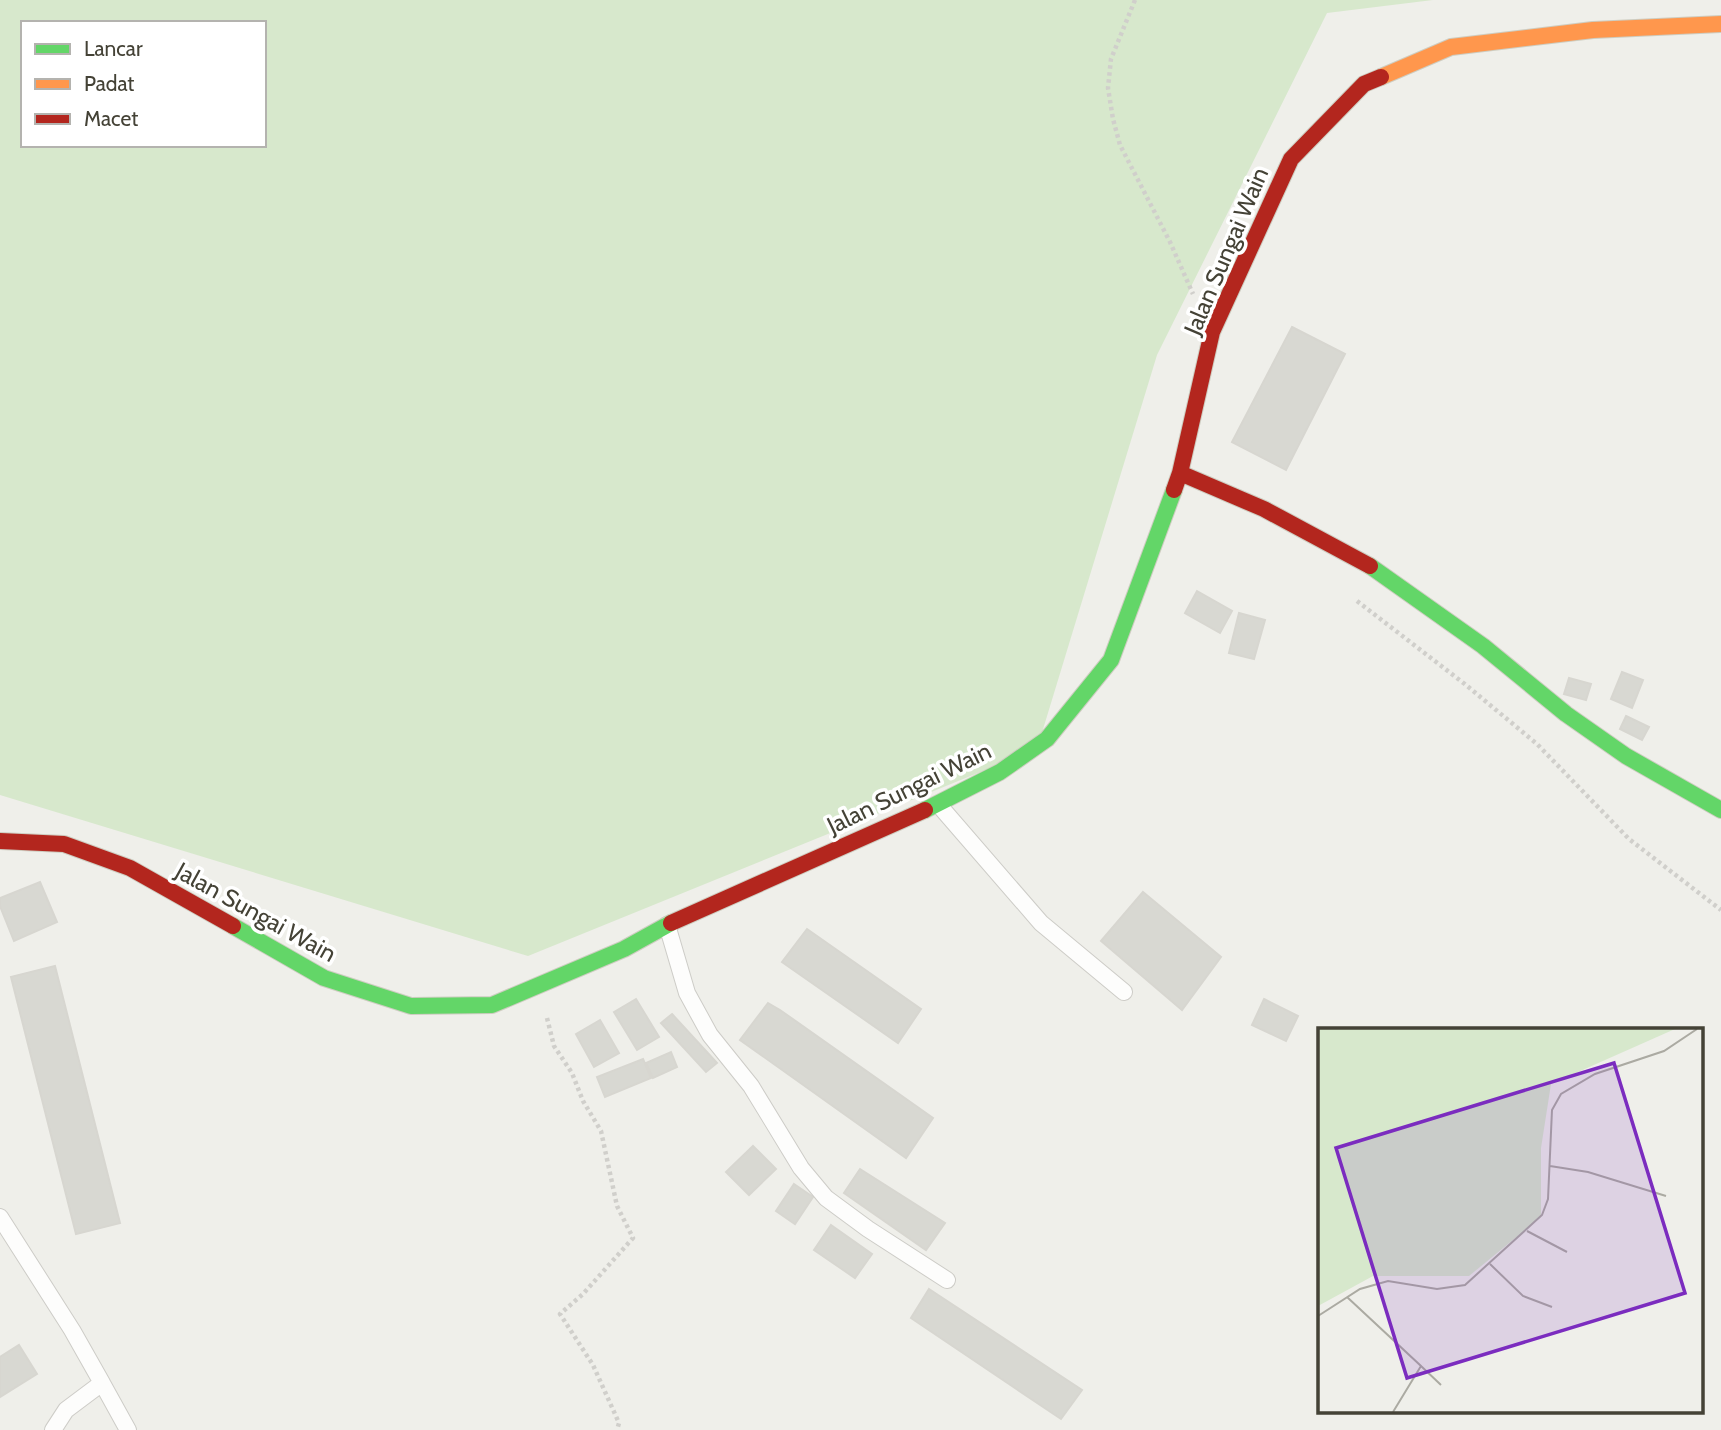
<svg xmlns="http://www.w3.org/2000/svg" width="1721" height="1430" font-family="Cabin,sans-serif">
<rect width="100%" height="100%" fill="#efefea"/>
<!-- green -->
<path fill="#d7e8cc" fill-rule="evenodd" d="M0,0H1433L1327,13L1157,355L1037,749L528,956L0,795ZM23,23H264V145H23Z"/>
<!-- building -->
<path fill="#d8d8d2" stroke="#d7d6d0" stroke-width="2" d="M1292,327L1345,354L1286,470L1232,442Z
M1197,591L1232,611L1220,633L1185,613Z
M1239,613L1265,620L1254,659L1229,653Z
M1622,672L1643,680L1632,708L1611,699Z
M1569,678L1591,684L1586,700L1564,694Z
M1626,716L1649,727L1642,740L1620,729Z
M40,882L57,922L14,941L0,906V898Z
M1143,892L1221,957L1182,1010L1101,941Z
M807,929L921,1009L898,1043L782,962Z
M55,966L120,1223L76,1234L11,977Z
M636,999L659,1037L637,1050L614,1012Z
M1264,999L1298,1016L1286,1041L1252,1025Z
M768,1003L780,1010L933,1118L906,1158L740,1040Z
M672,1014L717,1063L706,1072L661,1023Z
M600,1020L619,1053L594,1067L576,1034Z
M671,1052L677,1067L653,1078L646,1063Z
M643,1059L651,1078L605,1097L597,1077Z
M753,1146L776,1169L749,1195L726,1172Z
M860,1169L945,1223L926,1250L844,1193Z
M794,1184L813,1197L795,1224L776,1211Z
M831,1225L872,1254L855,1278L814,1250Z
M929,1289L1082,1390L1061,1419L911,1318Z
M19,1345L37,1374L0,1397V1357Z"/>
<g fill="none" stroke-linecap="round" stroke-linejoin="round">
<defs>
<path id="lane" d="M938,804L1041,923L1124,992
M667,925L687,993L710,1035L751,1086L801,1168L826,1198L868,1229L947,1280
M0,1217L72,1330L102,1383L66,1410L53,1430
M102,1383L128,1430"/>
<path id="fast" d="M1370,566L1483,646L1566,714L1626,756L1721,810
M925,810L1000,772L1047,739L1111,660L1174,490
M233,926L324,978L411,1006L492,1005L624,949L671,923"/>
<path id="slow" d="M1381,77L1451,47L1593,30L1721,24"/>
<path id="jam" d="M1180,473L1264,509L1370,566
M1174,490L1180,473L1212,332L1291,159L1364,84L1381,77
M0,841L64,844L130,868L233,926
M671,923L925,810"/>
</defs>
<!-- lane casing -->
<use href="#lane" stroke="#cdccc7" stroke-width="18"/>
<!-- fast casing -->
<use href="#fast" stroke="#cecdc1" stroke-width="18"/>
<!-- slow casing -->
<use href="#slow" stroke="#cecdc1" stroke-width="18"/>
<!-- jam casing -->
<use href="#jam" stroke="#cecdc1" stroke-width="18"/>
<!-- path -->
<path stroke="#d0cfcb" stroke-width="4.5" stroke-dasharray="3.5 3.5" stroke-linecap="butt" d="M1135,0L1111,59L1108,88L1113,119L1120,145L1170,242L1193,294
M1357,601L1466,685L1537,744L1629,839L1721,910
M547,1018L554,1046L572,1073L583,1101L601,1131L617,1206L633,1238L583,1294L560,1314L593,1365L619,1423L617,1430"/>
<!-- lane -->
<use href="#lane" stroke="#fdfdfc" stroke-width="16"/>
<!-- fast -->
<use href="#fast" stroke="#63d668" stroke-width="16"/>
<!-- slow -->
<use href="#slow" stroke="#ff974d" stroke-width="16"/>
<!-- jam -->
<use href="#jam" stroke="#b3261e" stroke-width="16"/>
</g>
<g text-anchor="middle" dominant-baseline="central" stroke-width="7" stroke-linejoin="round" paint-order="stroke">
<!-- street labels -->
<g font-size="24" fill="#444236" stroke="#fff">
<text transform="translate(1226 251) rotate(-67)">Jalan Sungai Wain</text>
<text transform="translate(909 788) rotate(-26)">Jalan Sungai Wain</text>
<text transform="translate(256 912) rotate(29)">Jalan Sungai Wain</text>
</g>
</g>
<!-- overview -->
<g transform="translate(1318 1028)">
<rect width="385" height="385" fill="#efefea"/>
<path d="M0,1H357L233,56L223,120V189L151,248H55L0,278Z" fill="#d7e8cc"/>
<path fill="none" stroke="#abaaa2" stroke-width="2" d="M232,138L270,144L348,168M209,203L249,224M172,236L205,268L234,279M29,269L103,338L75,384M0,288L42,261L70,253L119,261L147,257L224,187L230,171L234,82L243,66L277,46L346,23L379,1M103,338L123,357"/>
<path fill="#7b2cbf" fill-opacity="0.15" stroke="#7b2cbf" stroke-width="3.5" d="M296,35L367,265L89,350L18,120Z"/>
<rect width="385" height="385" fill="none" stroke="#444236" stroke-width="3.5"/>
</g>
<!-- legend -->
<rect x="21" y="21" width="245" height="126" fill="#ffffff" stroke="#b4b3af" stroke-width="2"/>
<rect x="35" y="44" width="35" height="10" fill="#63d668" stroke="#b4b3af" stroke-width="2"/>
<text x="84" y="56" font-size="21" fill="#444236">Lancar</text>
<rect x="35" y="79" width="35" height="10" fill="#ff974d" stroke="#b4b3af" stroke-width="2"/>
<text x="84" y="91" font-size="21" fill="#444236">Padat</text>
<rect x="35" y="114" width="35" height="10" fill="#b3261e" stroke="#b4b3af" stroke-width="2"/>
<text x="84" y="126" font-size="21" fill="#444236">Macet</text>
</svg>
